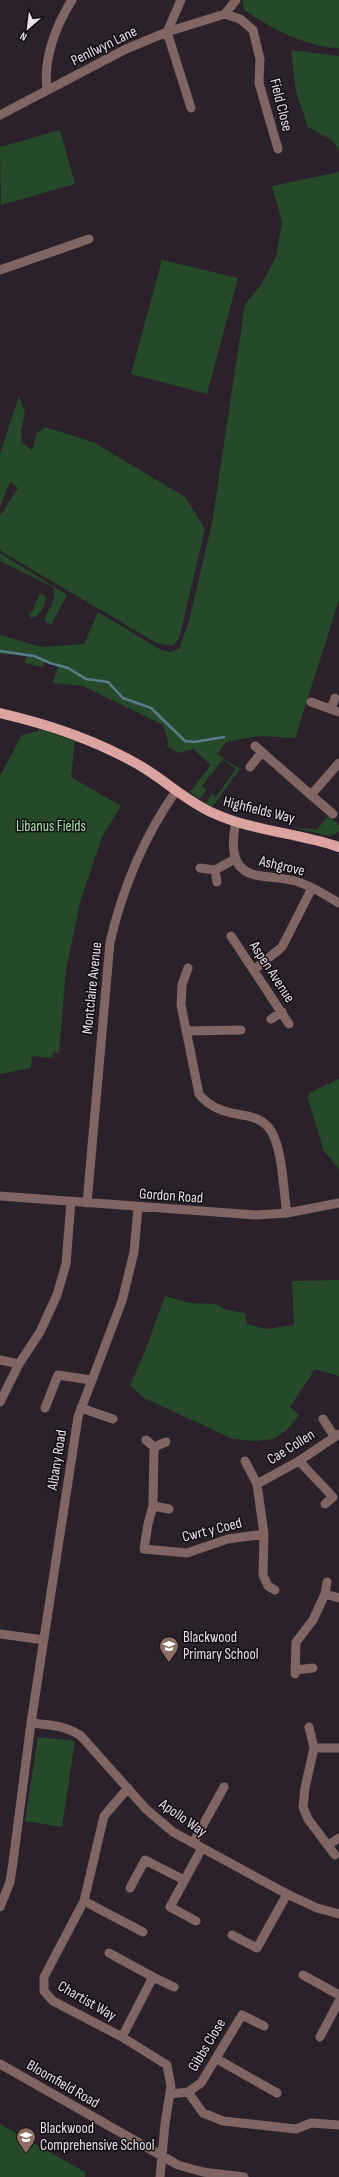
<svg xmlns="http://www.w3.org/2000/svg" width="339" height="2177" font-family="'Sofia Sans Condensed',sans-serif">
<rect width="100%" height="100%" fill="#2a212b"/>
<!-- green -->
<path fill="#264929" d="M243,0H339V48C308,48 269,27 244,10Z
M291,50L339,56V151L332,140L308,127L296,91Z
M60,130L75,184L1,205L0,147Z
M339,172V600L295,738L258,736L226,742L217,754L240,769L212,807L206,803L212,794L216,797L236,769L223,759L202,786L207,790L199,799L190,792L211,765L193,749L179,753L167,746L168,742L163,725L83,686L53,683L58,665L44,662L43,667L25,663L26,656L0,654V635L41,647L84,644L98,612L161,650L170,652L179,649L189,621L212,523L245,304L261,285L276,257L282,222L272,186Z
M162,260L238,278L207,394L131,374Z
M19,396L25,413L21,430L22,443L32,450L37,433L45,427L93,442L185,497L205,529L179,639L172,646L157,643L2,552L0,549V516L18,488L10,482L0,507V454Z
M0,553L67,595L51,625L44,620C49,609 58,599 53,587L0,561Z
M40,593L45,596C47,605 39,617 31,618L29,611L32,612Z
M42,730L75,741L71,777L121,806L102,837L80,902L66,970L59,1053L53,1052L52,1058L32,1056L31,1068L0,1074V776L22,735Z
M328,816L339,825V832L330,836L291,827L317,830Z
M339,1079V1169L324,1151L308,1099L309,1093Z
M339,1280V1376L315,1369L290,1407L299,1415L287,1430L273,1439L255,1441L233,1439L144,1398L130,1385L143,1356L165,1296L189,1303L215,1304L227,1310L245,1313L247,1324L266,1329L294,1325L292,1281Z
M38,1737L75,1741L62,1827L25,1821Z
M0,2124L85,2172V2177H0Z"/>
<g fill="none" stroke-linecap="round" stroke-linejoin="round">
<!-- stream -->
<path stroke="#587d8a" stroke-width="2.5" d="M0,651L34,656L50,663L68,668L86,679L108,682L123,698L151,708L185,741L194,742L224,737"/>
<!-- minor -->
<path stroke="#806562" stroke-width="9" d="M181,0L167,32L191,108
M225,14L240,19L253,30L260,59L259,83L278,149
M225,14L236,0
M47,89C43,59 56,25 72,0
M0,115L126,49L167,32L225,14
M0,270L89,239
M311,702L339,712
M331,709L335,698
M255,746L311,795L339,763
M250,767L262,752
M311,795L333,814
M236,822C232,841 229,870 256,875C269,878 282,877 295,881C311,885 325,895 339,903
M200,868L215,870L235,859
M215,870L217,882
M231,936L289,1024
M188,968L182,985L181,1005L199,1094C210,1108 224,1112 242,1115C251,1116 263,1120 269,1128C283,1146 283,1190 287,1213
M255,969L282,947L312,888
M271,1019L282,1012
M186,1031L241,1030
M0,1196L256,1215L287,1213L339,1203
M87,1203L110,942C123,887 143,838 176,791
M0,1360L19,1364
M0,1402L19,1364L40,1332L57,1295L66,1264L71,1201
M45,1408L58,1375L91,1380
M81,1408L113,1419
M323,1419L334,1436
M146,1440L154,1447L153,1506L148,1524L144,1549L187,1553L228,1539L264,1534
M154,1447L166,1442
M245,1461L257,1484L264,1534L263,1575L268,1586L275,1590
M299,1461L333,1497L325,1504
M257,1484L299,1461L339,1434
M153,1506L169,1509
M325,1594L327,1582
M0,1634L44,1640
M295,1670L313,1668
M295,1674L296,1642L313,1620L325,1594L339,1598
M31,1723C50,1725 65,1725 81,1736L146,1809L173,1832L287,1894L317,1908L339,1914
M309,1727L314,1748L305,1788L303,1807L308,1819L335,1855
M314,1748H339
M128,1788L104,1816L84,1901L44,1977V1991L53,2001L122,2037L167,2065L171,2086L165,2124L160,2177
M193,1843L224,1787
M328,1845L339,1838
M130,1888L145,1860L184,1880
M84,1901L143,1932
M0,1907L10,1882L13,1862L31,1723L78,1417L122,1301L134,1252L138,1208
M196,1921L170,1907L202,1848
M232,1935L257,1948L287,1894
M109,1953L153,1977L122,2037
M303,1975L339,1995
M153,1977L174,1987
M320,2037L339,2001
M217,2059L277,2093
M0,2064L178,2165L203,2172L244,2177
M188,2092L203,2113L223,2121L296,2129L311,2123L339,2125
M170,2094L188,2092L201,2083L242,2015L264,2026"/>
<!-- major -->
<path stroke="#dca4a0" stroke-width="10" d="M0,713C48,724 96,740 139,765C165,780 186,801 213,813C252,831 298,833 339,847"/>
</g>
<!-- icons -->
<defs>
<symbol id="school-pin" viewBox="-11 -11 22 30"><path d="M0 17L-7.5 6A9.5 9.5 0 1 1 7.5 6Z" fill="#8d6e63" stroke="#100c11"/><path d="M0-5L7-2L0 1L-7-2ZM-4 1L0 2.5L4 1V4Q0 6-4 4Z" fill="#fff"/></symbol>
</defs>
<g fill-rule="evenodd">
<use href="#school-pin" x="158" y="1635" width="22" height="30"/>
<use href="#school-pin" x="15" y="2126" width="22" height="30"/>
</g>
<g text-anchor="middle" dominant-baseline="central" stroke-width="3" stroke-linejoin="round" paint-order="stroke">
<!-- street labels -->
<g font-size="15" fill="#e8e2e9" stroke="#100c11">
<text transform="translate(104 46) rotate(-26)">Penllwyn Lane</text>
<text transform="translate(281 105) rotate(76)">Field Close</text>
<text transform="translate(259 810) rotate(14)">Highfields Way</text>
<text transform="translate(282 866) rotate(13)">Ashgrove</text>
<text transform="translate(272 972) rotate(57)">Aspen Avenue</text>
<text transform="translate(92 988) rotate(-84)">Montclaire Avenue</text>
<text transform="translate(171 1196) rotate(4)">Gordon Road</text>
<text transform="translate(291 1447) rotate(-32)">Cae Collen</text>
<text transform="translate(57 1460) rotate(-81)">Albany Road</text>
<text transform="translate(212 1530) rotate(-14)">Cwrt y Coed</text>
<text transform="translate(183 1818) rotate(35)">Apollo Way</text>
<text transform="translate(87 2001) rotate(30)">Chartist Way</text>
<text transform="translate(207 2045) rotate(-59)">Gibbs Close</text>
<text transform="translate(63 2084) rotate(30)">Bloomfield Road</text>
</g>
<!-- park labels -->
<g font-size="15" fill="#a5e7a8" stroke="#100c11">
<text x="51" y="826">Libanus Fields</text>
</g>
<!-- poi labels -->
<g font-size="15" fill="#e8e2e9" stroke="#100c11" text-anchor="start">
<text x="183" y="1637">Blackwood<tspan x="183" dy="17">Primary School</tspan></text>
<text x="40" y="2128">Blackwood<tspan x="40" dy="17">Comprehensive School</tspan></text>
</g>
</g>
<!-- north arrow -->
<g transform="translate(28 28) rotate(208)" stroke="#100c11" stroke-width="3" paint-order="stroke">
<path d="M0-3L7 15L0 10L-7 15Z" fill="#e8e2e9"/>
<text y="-6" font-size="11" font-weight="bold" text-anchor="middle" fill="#e8e2e9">N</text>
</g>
</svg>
